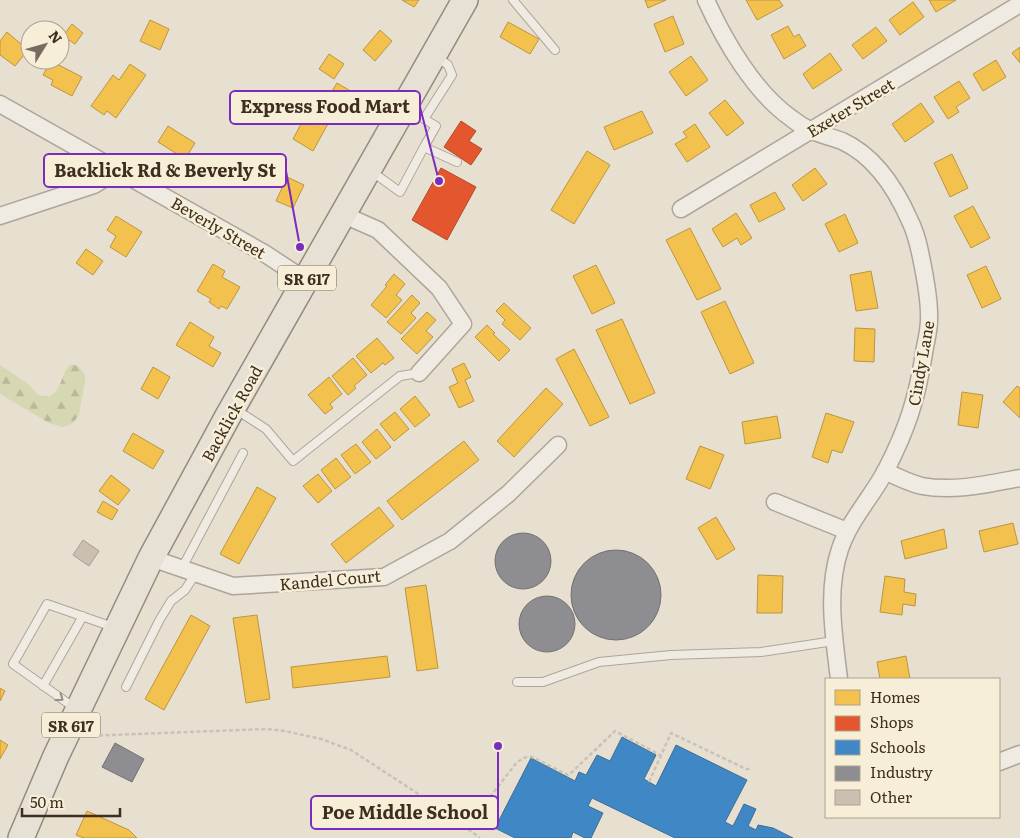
<svg xmlns="http://www.w3.org/2000/svg" width="1020" height="838" font-family="Literata,serif">
<defs>
<pattern id="forest-firs" width="22" height="20" patternUnits="userSpaceOnUse" patternTransform="scale(1.25)"><rect width="22" height="20" fill="#d6d7b3"/><path d="M5 1l3.5 6h-7zM16 11l3.5 6h-7z" fill="#b9b99a"/></pattern>
</defs>
<rect width="100%" height="100%" fill="#e7e0d1"/>
<!-- forest -->
<path fill="url(#forest-firs)" d="M71,364L78,366L85,375V381L79,415L72,424L62,427L49,423L0,394V365L27,383L38,395L50,397C64,385 60,375 71,364Z"/>
<!-- homes -->
<path fill="#f2c14e" stroke="#bc9540" d="M402,0H419L414,7Z
M645,0H666L648,8Z
M746,0H779L783,6L757,20Z
M929,0H956L936,12Z
M913,2L924,17L900,35L889,20Z
M673,16L684,44L665,52L654,24Z
M150,20L169,29L160,50L140,41Z
M508,22L539,39L530,54L500,37Z
M72,24L83,33L75,44L63,36Z
M788,26L794,37L799,34L806,46L784,59L771,35Z
M876,27L887,41L863,59L852,45Z
M380,30L392,41L375,61L363,50Z
M7,32L28,50L15,66L0,55V41Z
M1020,47V63L1012,53Z
M830,53L842,70L813,89L803,74Z
M329,54L344,64L334,79L319,69Z
M691,56L708,80L686,96L669,72Z
M996,60L1006,77L983,91L973,74Z
M51,61L82,77L72,96L51,85L53,80L43,75Z
M130,64L146,75L116,118L107,111L104,115L91,106L113,75L119,80Z
M959,81L970,98L956,107L959,112L948,119L934,97Z
M337,83L359,96L349,113L327,99Z
M725,100L744,123L727,136L709,113Z
M921,103L934,122L905,142L892,124Z
M642,111L653,133L614,150L604,127Z
M314,114L329,122L313,151L293,139L302,122L307,125Z
M695,124L710,147L687,162L675,144L687,137L683,132Z
M168,126L195,143L185,159L158,142Z
M587,151L610,165L574,224L551,210Z
M952,154L968,188L950,197L934,163Z
M815,168L827,184L803,201L792,185Z
M287,177L304,185L293,208L276,201Z
M775,192L785,209L759,222L750,205Z
M973,206L990,238L971,248L954,216Z
M736,213L752,238L741,245L737,238L723,247L712,229Z
M845,214L858,243L839,252L825,224Z
M116,216L142,232L126,257L110,247L116,236L107,230Z
M690,228L721,289L697,300L666,240Z
M86,249L103,261L93,275L76,263Z
M213,264L225,271L222,277L240,287L227,309L221,306L219,309L209,302L211,299L197,291Z
M596,265L615,303L592,314L573,276Z
M986,266L1001,299L982,308L967,275Z
M871,271L878,308L856,311L850,275Z
M394,274L405,284L396,295L402,300L386,318L371,305L387,286L385,285Z
M412,295L420,303L411,313L416,318L401,334L387,322Z
M725,301L754,363L730,374L701,312Z
M504,303L531,328L520,340L502,324L505,320L496,311Z
M427,312L436,320L426,331L433,337L417,354L401,339Z
M622,319L655,393L630,404L596,330Z
M190,322L214,337L209,346L221,353L213,367L176,345Z
M487,325L495,333L493,334L510,350L499,361L475,337Z
M855,328L875,329L874,362L854,361Z
M377,338L394,358L385,365L383,363L371,373L356,356Z
M574,349L609,417L590,426L556,359Z
M353,358L367,375L354,386L356,388L348,395L332,376Z
M464,363L471,377L465,380L474,401L459,408L449,387L458,383L452,369Z
M153,367L170,377L158,399L141,389Z
M329,377L342,394L330,404L333,408L325,414L308,395Z
M1017,386L1020,388V418L1003,402Z
M546,388L563,404L514,457L497,441Z
M962,392L983,395L978,428L958,425Z
M415,396L430,415L415,427L400,409Z
M395,412L409,429L394,441L380,424Z
M826,413L854,422L842,453L832,450L828,463L812,457Z
M777,416L781,438L745,444L742,422Z
M377,429L391,447L376,459L362,442Z
M133,433L164,451L153,469L123,451Z
M464,441L479,460L402,520L387,501Z
M356,444L371,462L355,474L341,455Z
M700,446L724,455L710,489L686,479Z
M336,458L351,477L335,489L321,470Z
M318,474L332,491L318,503L303,486Z
M111,475L130,490L118,505L99,491Z
M257,487L276,498L239,564L220,554Z
M103,501L118,510L112,520L97,512Z
M379,507L394,526L346,563L331,544Z
M716,517L735,549L717,560L698,528Z
M1013,523L1018,544L984,552L979,531Z
M944,529L947,548L905,559L901,541Z
M758,575L783,576L782,613H757Z
M885,576L905,579L904,592L916,594L915,606L903,604L902,615L880,612Z
M426,585L438,668L417,671L405,588Z
M191,615L210,626L164,710L145,699Z
M257,615L270,699L246,703L233,618Z
M387,656L390,677L293,688L291,667Z
M906,656L910,679H880L877,662Z
M0,688L5,691L0,701Z
M0,740L8,745L0,759Z
M87,811L129,830L137,838H84L76,835Z"/>
<!-- shops -->
<path fill="#e4572e" stroke="#b24b2a" d="M461,121L476,131L469,141L482,149L471,165L444,147Z
M441,168L476,187L447,240L412,220Z"/>
<!-- schools -->
<path fill="#3f88c5" stroke="#3e6d94" d="M622,737L656,755L644,779L656,786L676,745L747,780L725,822L733,826L744,804L756,809L748,826L756,830L758,825L773,828L793,838H675L592,798L588,806L603,813L591,838H585L573,832L571,838H515L495,828L531,758L575,781L579,772L586,775L597,755L610,761Z"/>
<!-- industry -->
<path fill="#8d8d92" stroke="#757070" d="M495 561a28 28 0 1 1 56 0a28 28 0 1 1-56 0Z
M571 595a45 45 0 1 1 90 0a45 45 0 1 1-90 0Z
M519 624a28 28 0 1 1 56 0a28 28 0 1 1-56 0Z
M115,743L144,759L132,782L102,767Z"/>
<!-- building -->
<path fill="#cbbfb2" stroke="#a89c90" d="M83,540L99,551L89,566L73,555Z"/>
<g fill="none" stroke-linecap="round" stroke-linejoin="round">
<defs>
<path id="service" d="M513,0L555,50
M407,109L436,126L424,147
M424,119L452,75L448,65L436,56
M371,171L400,192L424,147L457,162
M235,409L266,429L293,461L400,376L419,373
M182,568L243,453
M517,682H543L599,662L671,655L761,652L834,641
M43,686L83,616
M126,687L159,621L171,601L185,590L196,573
M76,709L13,664L47,604L113,627"/>
<path id="minor" d="M706,0C724,40 754,92 791,118C797,123 805,128 812,131C821,135 832,137 842,141C875,156 896,189 910,221C917,235 920,251 923,267C926,283 929,298 929,314C930,328 926,340 924,353C917,399 907,429 886,470C872,497 850,519 840,549C826,590 834,637 839,679
M0,104L264,253L305,280
M681,209L1020,4
M344,215L378,230L439,288L463,324L419,373
M0,216L94,185L107,177L115,168
M885,471C897,477 909,483 922,486C954,492 988,484 1020,478
M775,502L847,531
M151,558L233,586L384,577L450,541L508,494L558,445
M999,762L1020,754"/>
<path id="primary" d="M21,838L56,756L151,558L228,416L465,0"/>
</defs>
<!-- service casing -->
<use href="#service" stroke="#ada599" stroke-width="10"/>
<!-- minor casing -->
<use href="#minor" stroke="#ada599" stroke-width="19"/>
<!-- primary casing -->
<use href="#primary" stroke="#928b80" stroke-width="28"/>
<!-- path -->
<path stroke="#c8c2b9" stroke-width="2.5" stroke-dasharray="4 2.5" stroke-linecap="butt" d="M86,736L266,729L285,731L321,739L351,750L443,810L480,838
M649,782L671,733L746,769H752
M466,828L517,762L526,757H532L568,775L570,774L615,731L660,755"/>
<!-- service -->
<use href="#service" stroke="#efebe3" stroke-width="8"/>
<!-- minor -->
<use href="#minor" stroke="#efebe3" stroke-width="16"/>
<!-- primary -->
<use href="#primary" stroke="#e6e1d4" stroke-width="25"/>
</g>
<!-- one-way arrows -->
<defs><path id="oneway-chevron" d="M-2-3.5L2.5 0L-2 3.5" fill="none" stroke-width="1.6" stroke-linecap="round" stroke-linejoin="round" transform="scale(1.25)"/></defs>
<use stroke="#968c82" href="#oneway-chevron" transform="translate(60 698) rotate(36)"/>
<g text-anchor="middle" dominant-baseline="central" stroke-width="5" stroke-linejoin="round" paint-order="stroke">
<!-- shield labels -->
<g fill="#f7eed8" stroke="#756857" stroke-width="1">
<rect x="278" y="265.5" width="58" height="25" rx="4"/>
<rect x="42" y="712.5" width="58" height="25" rx="4"/>
</g>
<g font-size="15" font-weight="bold" fill="#3d2e20">
<text x="307" y="278">SR 617</text>
<text x="71" y="725">SR 617</text>
</g>
<!-- street labels -->
<g font-size="16" fill="#3d2e20" stroke="#f7eed8">
<text transform="translate(850 107) rotate(-31)">Exeter Street</text>
<text transform="translate(219 227) rotate(30)">Beverly Street</text>
<text transform="translate(920 363) rotate(-80)">Cindy Lane</text>
<text transform="translate(231 413) rotate(-61)">Backlick Road</text>
<text transform="translate(330 579) rotate(-5)">Kandel Court</text>
</g>
</g>
<!-- callouts -->
<path fill="none" stroke="#7b2cbf" stroke-width="2" d="M439 181L420 107M300 247L286 171M498 746L498 813"/>
<g fill="#7b2cbf" stroke="#f7eed8" stroke-width="2">
<circle cx="439" cy="181" r="5"/>
<circle cx="300" cy="247" r="5"/>
<circle cx="498" cy="746" r="5"/>
</g>
<g fill="#f7eed8" stroke="#7b2cbf" stroke-width="2">
<rect x="230" y="91" width="190" height="33" rx="5"/>
<rect x="44" y="154" width="242" height="33" rx="5"/>
<rect x="311" y="796" width="187" height="33" rx="5"/>
</g>
<g font-size="18" text-anchor="middle" font-weight="bold" fill="#3d2e20">
<text x="325" y="113">Express Food Mart</text>
<text x="165" y="177">Backlick Rd &amp; Beverly St</text>
<text x="405" y="819">Poe Middle School</text>
</g>
<!-- legend -->
<rect x="825" y="678" width="175" height="140" fill="#f7eed8" stroke="#ada18e"/>
<rect x="835" y="690" width="25" height="15" fill="#f2c14e" stroke="#ada18e"/>
<text x="870" y="703" font-size="15" fill="#3d2e20">Homes</text>
<rect x="835" y="716" width="25" height="15" fill="#e4572e" stroke="#ada18e"/>
<text x="870" y="728" font-size="15" fill="#3d2e20">Shops</text>
<rect x="835" y="740" width="25" height="15" fill="#3f88c5" stroke="#ada18e"/>
<text x="870" y="753" font-size="15" fill="#3d2e20">Schools</text>
<rect x="835" y="766" width="25" height="15" fill="#8d8d92" stroke="#ada18e"/>
<text x="870" y="778" font-size="15" fill="#3d2e20">Industry</text>
<rect x="835" y="790" width="25" height="15" fill="#cbbfb2" stroke="#ada18e"/>
<text x="870" y="803" font-size="15" fill="#3d2e20">Other</text>
<!-- north arrow -->
<g transform="translate(45 45) rotate(53)"><circle r="24" fill="#f7eed8" stroke="#ada18e"/>
<path d="M0-4L9 19L0 12L-9 19Z" fill="#786c5e"/>
<text y="-8" font-size="14" font-weight="bold" text-anchor="middle" fill="#3d2e20">N</text>
</g>
<!-- scale -->
<path d="M22 808v8h98v-8" fill="none" stroke="#3d2e20" stroke-width="2.5"/>
<text x="30" y="808" font-size="15" fill="#3d2e20" stroke="#f7eed8" stroke-width="4" paint-order="stroke">50 m</text>
</svg>
